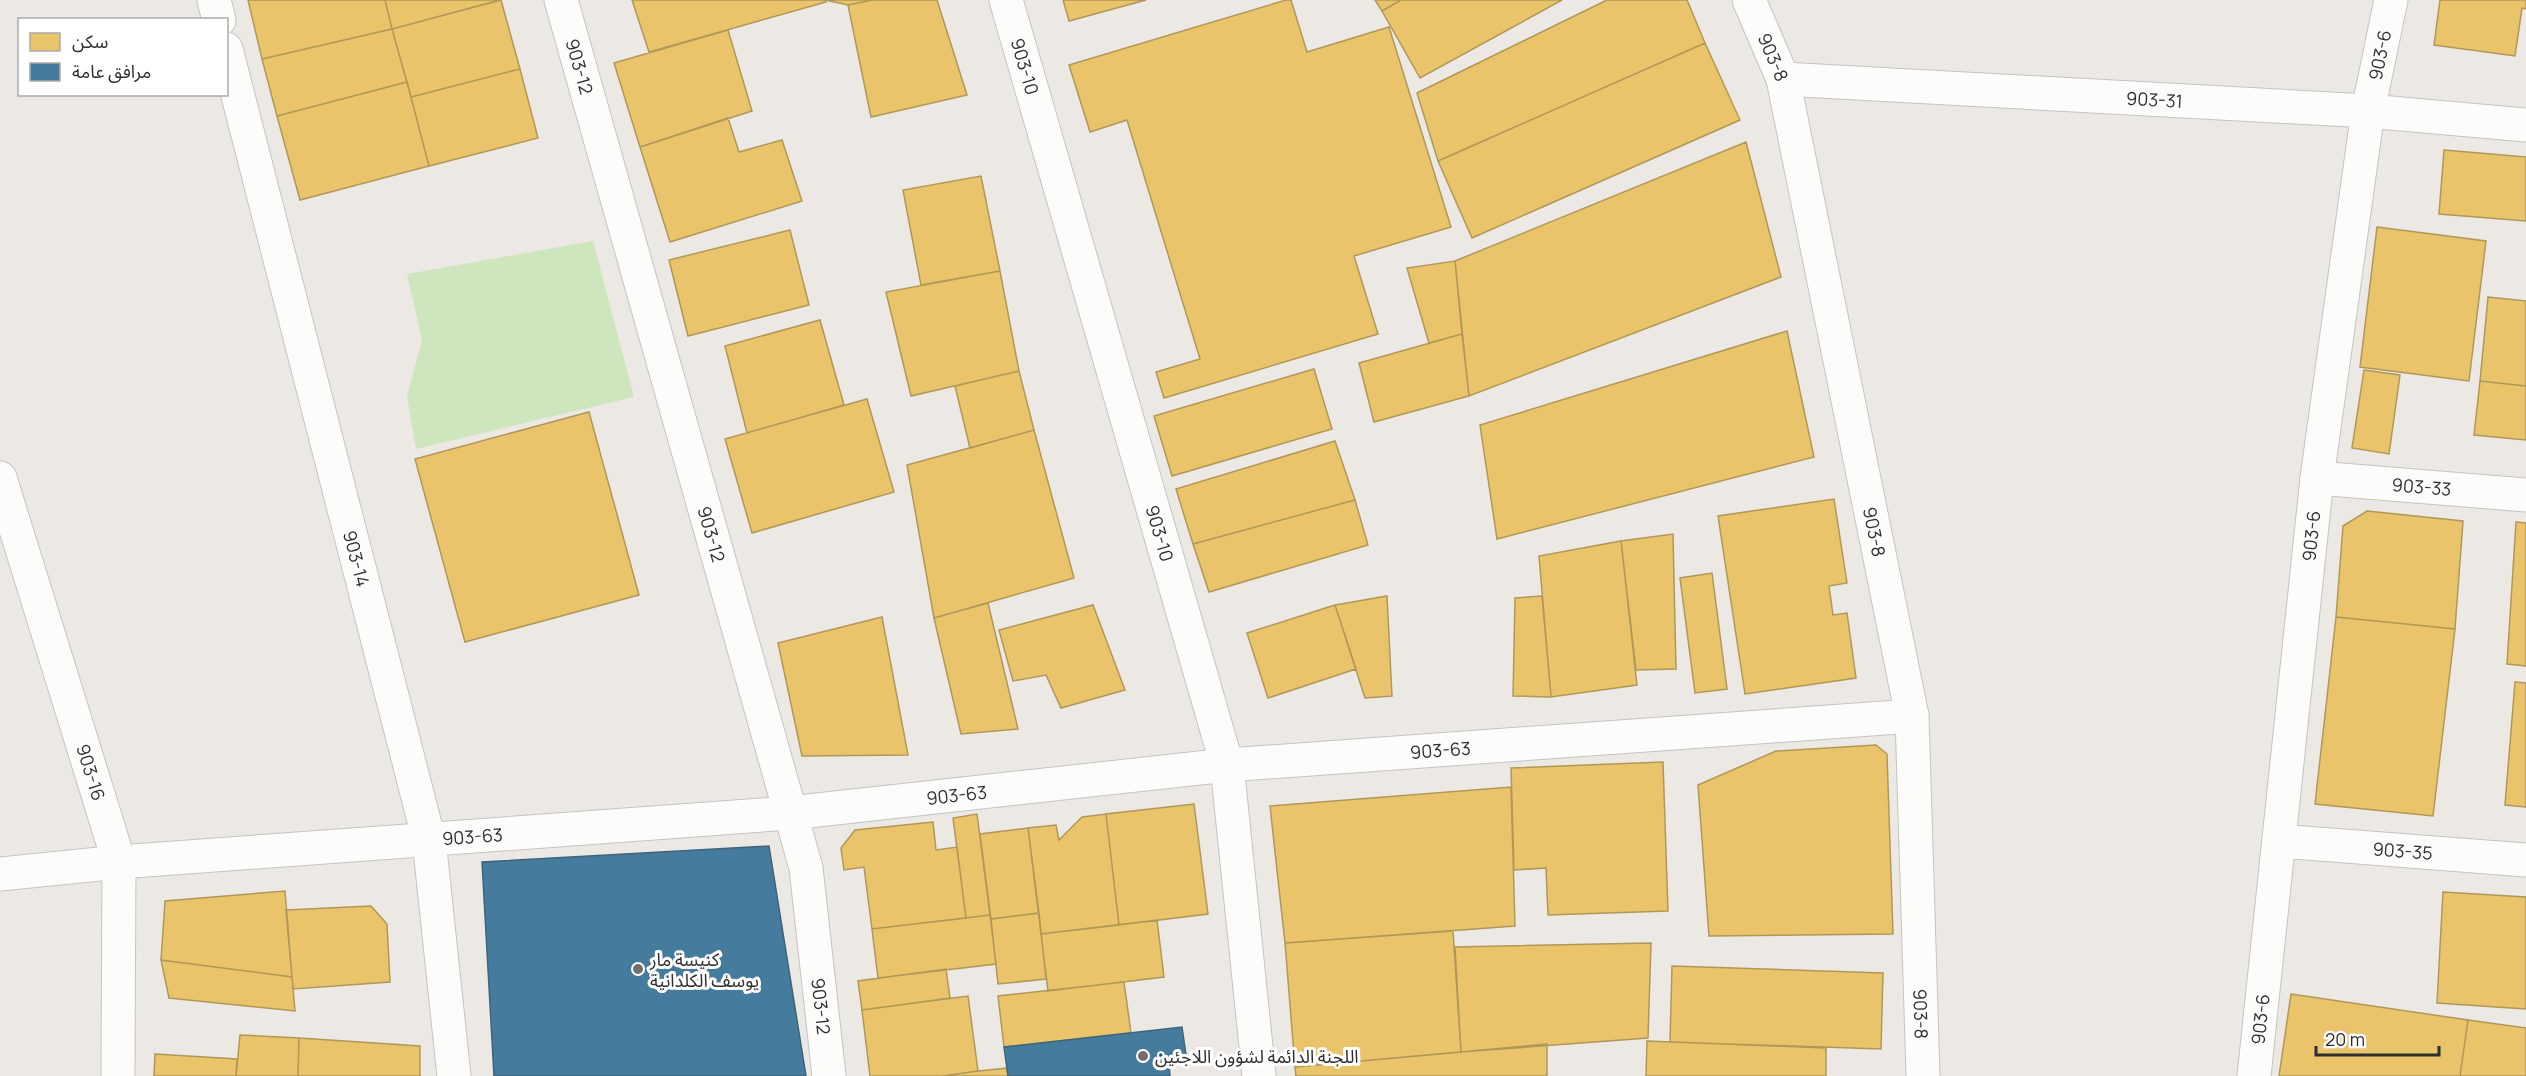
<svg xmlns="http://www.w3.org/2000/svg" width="2526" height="1076" font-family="Manrope,'Noto Sans Arabic',sans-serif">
<rect width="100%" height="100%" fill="#ece8e4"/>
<!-- green -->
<path fill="#cee6be" d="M593,241L634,397L416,449L407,396L422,340L407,274Z"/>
<!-- homes -->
<path fill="#e9c46a" stroke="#b19758" stroke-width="1.5" d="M248,0H385L392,29L262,59Z
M385,0H500L392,29Z
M501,0L520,69L411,97L392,29Z
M632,0H825L826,2L649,52Z
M825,0H873L848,5Z
M873,0H937L967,95L871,117L848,5Z
M1063,0H1146L1069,21Z
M1286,0H1291L1307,52L1389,27L1451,227L1354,256L1378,334L1164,398L1156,372L1200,359L1127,120L1090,132L1069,65Z
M1375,0H1401L1382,11Z
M1401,0H1562L1420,78L1382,11Z
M1607,0H1687L1705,43L1438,161L1417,93Z
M2440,0H2526V9L2522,8L2515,56L2434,45Z
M392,29L407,82L277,116L262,59Z
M728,30L752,111L640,147L614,63Z
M1705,43L1740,120L1472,238L1438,161Z
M520,69L538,138L429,166L411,97Z
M407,82L429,166L300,200L277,116Z
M728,118L739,152L782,140L802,201L670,242L640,147Z
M1746,142L1781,277L1469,396L1455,261Z
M2444,150L2526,157V221L2439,214Z
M981,176L1000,271L921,285L903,190Z
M2377,227L2486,241L2469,381L2360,367Z
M790,230L809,305L688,336L669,260Z
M1455,261L1462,334L1429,343L1407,268Z
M1000,271L1019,371L911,396L886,292Z
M2488,297L2526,301V386L2480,381Z
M820,320L844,405L747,433L725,346Z
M1787,331L1814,457L1497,539L1480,425Z
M1462,334L1469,396L1374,422L1359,363Z
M1314,369L1332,429L1172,476L1154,416Z
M2364,370L2400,375L2389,454L2352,448Z
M1019,371L1034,430L970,448L955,386Z
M2480,381L2526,386V440L2474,435Z
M867,399L894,492L752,533L725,439Z
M589,412L639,595L465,642L415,459Z
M1034,430L1074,578L934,618L907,465Z
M1335,441L1355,500L1193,544L1176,489Z
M1834,499L1847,583L1829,586L1833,615L1847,613L1856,678L1745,694L1718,516Z
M1355,500L1368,545L1209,592L1193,544Z
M2367,511L2463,521L2455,629L2336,617L2343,526Z
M2516,522L2526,523V666L2507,664Z
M1673,534L1676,669L1636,670L1621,541Z
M1621,541L1637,685L1551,697L1539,556Z
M1712,573L1727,689L1695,693L1680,578Z
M1387,596L1392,696L1365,698L1335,605Z
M1542,596L1551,697L1513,696L1515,598Z
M988,603L1018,729L961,734L934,618Z
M1093,605L1125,690L1061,708L1046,675L1013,681L999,630Z
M1335,605L1356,669L1268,698L1247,633Z
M882,617L908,755L802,756L778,643Z
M2336,617L2455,629L2433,816L2315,804Z
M2515,682L2526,683V807L2505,805Z
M1876,745L1887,754L1893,934L1709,936L1698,785L1776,751Z
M1663,762L1668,911L1548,915L1546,868L1514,870L1511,768Z
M1511,787L1515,926L1285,943L1270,806Z
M1194,804L1208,914L1119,925L1106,814Z
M977,814L990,915L966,918L953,818Z
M1106,814L1119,925L1041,934L1028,828L1056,825L1059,840L1082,817Z
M933,822L936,850L957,847L966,918L872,929L864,867L844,870L841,848L855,830Z
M1028,828L1039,913L991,919L980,834Z
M285,891L292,977L161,960L165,901Z
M2443,892L2526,897V1009L2437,1003Z
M371,906L387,924L390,982L293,989L286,910Z
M1039,913L1046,979L998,984L991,919Z
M990,915L996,964L878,978L872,929Z
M1157,920L1164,977L1048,991L1041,934Z
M1453,931L1461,1052L1295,1067L1285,943Z
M1651,943L1648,1038L1461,1052L1455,947Z
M161,960L292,977L295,1011L169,998Z
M1672,966L1883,973L1881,1049L1670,1042Z
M946,969L950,998L862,1010L858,981Z
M1124,982L1131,1033L1004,1047L998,996Z
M2291,994L2468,1020L2460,1076H2279Z
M968,996L978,1071L942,1076H870L862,1010Z
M2468,1020L2526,1028V1076H2460Z
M240,1035L299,1038L298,1076H236Z
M299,1038L420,1046V1076H298Z
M1647,1041L1826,1048V1076H1646Z
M1547,1044V1076H1296L1295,1067Z
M155,1054L237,1059L236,1076H154Z
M1007,1068L1008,1076H942L978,1071Z"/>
<!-- public -->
<path fill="#457b9d" stroke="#3e647c" stroke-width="1.5" d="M769,846L806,1076H494L482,862Z
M1182,1027L1187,1062L1169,1065L1170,1076H1008L1004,1047Z"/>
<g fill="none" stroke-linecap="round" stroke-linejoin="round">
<defs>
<g id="minor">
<path d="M214,0L219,20"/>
<path id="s1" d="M561,0L806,868L829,1076"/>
<path id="s2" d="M1006,0L1227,765L1259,1076"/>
<path id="s3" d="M1749,0L1783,79L1912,716L1923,1076"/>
<path id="s4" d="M226,49L429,840L454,1076"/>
<path id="s5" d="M1783,79L2368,111L2526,125"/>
<path id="s6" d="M0,478L119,862L118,1076"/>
<path id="s7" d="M2317,478L2526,495"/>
<path id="s8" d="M2279,841L2526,860"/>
<path id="s9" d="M0,874L119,862L790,813L1227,765L1912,716"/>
<path id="s10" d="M2254,1076L2317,478L2368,111L2391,0"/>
</g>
</defs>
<!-- minor casing -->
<use href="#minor" stroke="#c5c4c5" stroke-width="35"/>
<!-- minor -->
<use href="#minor" stroke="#fcfcfb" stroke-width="33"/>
</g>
<!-- markers -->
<g fill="#706f6e" stroke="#fff" stroke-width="2">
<circle cx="638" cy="969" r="6"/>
<circle cx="1143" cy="1056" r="6"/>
</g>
<g text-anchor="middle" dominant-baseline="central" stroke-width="6" stroke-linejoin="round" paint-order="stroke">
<!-- street labels -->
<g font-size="18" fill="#2e2e2e" stroke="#fff">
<text stroke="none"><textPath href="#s10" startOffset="1029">903-6</textPath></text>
<text stroke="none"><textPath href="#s3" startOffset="62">903-8</textPath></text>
<text stroke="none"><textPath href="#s2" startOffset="69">903-10</textPath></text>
<text stroke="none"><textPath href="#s1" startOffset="69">903-12</textPath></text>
<text stroke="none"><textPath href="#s5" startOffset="372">903-31</textPath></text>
<text stroke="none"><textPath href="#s7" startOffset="105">903-33</textPath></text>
<text stroke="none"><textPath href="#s3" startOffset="548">903-8</textPath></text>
<text stroke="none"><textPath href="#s2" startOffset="555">903-10</textPath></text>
<text stroke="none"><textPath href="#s1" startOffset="555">903-12</textPath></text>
<text stroke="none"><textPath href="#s10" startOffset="543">903-6</textPath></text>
<text stroke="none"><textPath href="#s4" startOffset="526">903-14</textPath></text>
<text stroke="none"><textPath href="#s9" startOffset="1446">903-63</textPath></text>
<text stroke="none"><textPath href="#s6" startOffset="308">903-16</textPath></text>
<text stroke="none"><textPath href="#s9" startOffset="960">903-63</textPath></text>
<text stroke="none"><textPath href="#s9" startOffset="474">903-63</textPath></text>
<text stroke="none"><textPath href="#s8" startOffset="124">903-35</textPath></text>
<text stroke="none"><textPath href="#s1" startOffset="1041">903-12</textPath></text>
<text stroke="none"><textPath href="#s3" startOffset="1034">903-8</textPath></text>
<text stroke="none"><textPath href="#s10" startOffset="57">903-6</textPath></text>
</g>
<!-- poi labels -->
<g font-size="18" fill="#2e2e2e" stroke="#fff" text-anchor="start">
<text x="650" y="959">كنيسة مار<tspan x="650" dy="21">يوسف الكلدانية</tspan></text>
<text x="1155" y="1056">اللجنة الدائمة لشؤون اللاجئين</text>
</g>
</g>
<!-- legend -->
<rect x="18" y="18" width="210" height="78" fill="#ffffff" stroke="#ababab" stroke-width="1.5"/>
<rect x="30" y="33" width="30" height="18" fill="#e9c46a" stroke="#ababab" stroke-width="1.5"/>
<text x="72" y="48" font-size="18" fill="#2e2e2e">سكن</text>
<rect x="30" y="63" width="30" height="18" fill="#457b9d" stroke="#ababab" stroke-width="1.5"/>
<text x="72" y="78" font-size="18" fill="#2e2e2e">مرافق عامة</text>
<!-- scale -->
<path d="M2316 1046v9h123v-9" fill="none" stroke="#2e2e2e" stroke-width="3"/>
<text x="2325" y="1046" font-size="18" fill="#2e2e2e" stroke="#ffffff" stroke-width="4.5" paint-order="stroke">20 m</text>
</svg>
